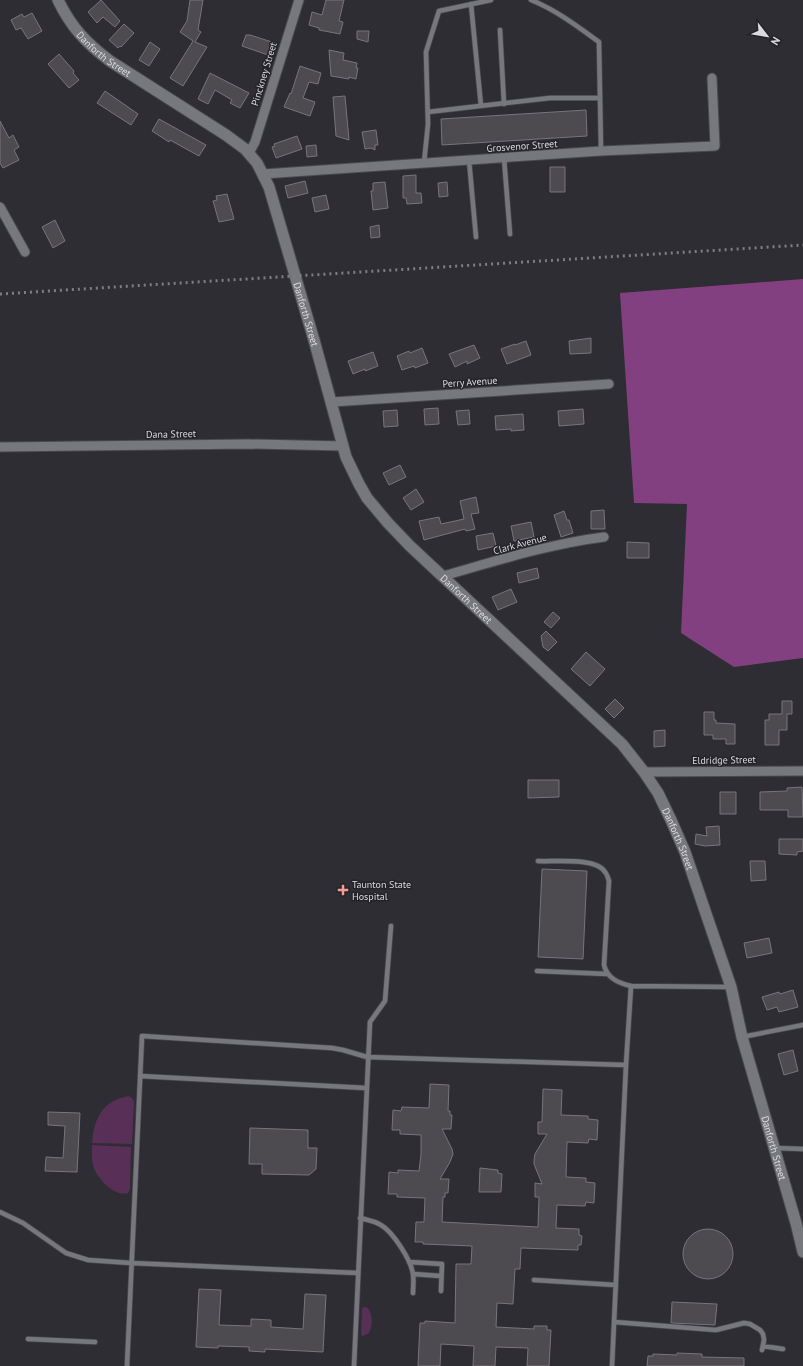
<svg xmlns="http://www.w3.org/2000/svg" width="803" height="1366" font-family="'PT Sans',sans-serif">
<rect width="100%" height="100%" fill="#2d2d33"/>
<!-- green -->
<path fill="#582f57" d="M129,1096L132,1098L134,1101L132,1144L92,1143C94,1118 103,1100 129,1096Z
M92,1145L131,1147L130,1189L128,1193C114,1197 98,1179 94,1168C91,1160 92,1153 92,1145Z
M364,1307L368,1308C373,1317 373,1324 369,1333L363,1336L361,1335L362,1309Z"/>
<!-- forest -->
<path fill="#824080" d="M803,279V658L734,667L681,633L687,504L634,503L620,293Z"/>
<!-- building -->
<path fill="#4e4b50" stroke="#78747b" d="M101,0L120,21L115,27L103,17L97,23L88,12Z
M190,0H203L198,30L201,32L195,42L207,47L183,86L170,78L193,41L180,32L187,21Z
M326,0H344L339,21L343,22L340,34L319,30V28L309,25L312,12L322,15Z
M32,13L42,31L28,39L21,28L16,30L11,20L22,14L24,17Z
M124,24L134,33L121,47L120,46L118,48L109,40Z
M357,31H369L368,42L357,39Z
M246,35H250L275,43L271,56L242,46Z
M150,42L160,49L149,66L139,60Z
M329,50L344,53L343,60L357,63L356,68H358L356,79L349,77V79L331,76Z
M59,54L74,71L73,73L79,80L69,88L48,64Z
M300,66L321,73L318,84L309,82L303,98L315,102L310,116L284,107L290,93L291,94Z
M210,73L249,93L240,108L230,103L232,100L215,90L208,104L198,99Z
M105,91L138,114L131,125L97,103Z
M345,96L349,140L336,136L333,97Z
M586,110L587,136L442,145L441,119Z
M159,119L206,145L199,156L170,140L169,142L152,131Z
M0,121L9,138L13,135L19,147L14,150L19,160L3,168L0,163Z
M376,130L378,145H375V150L371,148L365,149L362,132Z
M297,136L302,149L276,158L272,147L275,146L274,144Z
M316,145L317,156L307,157L306,146Z
M550,167H565V192H550Z
M416,175V193H421L422,203L407,204L406,198H403V176Z
M305,181L308,193L288,198L285,186Z
M385,182L388,208L373,210L371,191H373V183Z
M447,182L448,196L439,197L438,183Z
M227,194L234,219L219,222L213,201L217,200L216,196Z
M326,195L329,209L315,212L312,198Z
M55,220L65,241L53,248L42,227Z
M379,225L380,237L371,238L370,227Z
M591,338V353L570,354L569,341Z
M526,341L531,355L507,364L501,349L515,344V345Z
M474,345L480,358L467,364V361L455,367L449,354Z
M422,348L428,363L415,368L414,366L402,370L397,356L409,351L410,353Z
M373,352L378,366L365,371V369L353,374L348,361Z
M438,408L439,424L425,425L424,409Z
M583,409L584,424L559,426L558,411Z
M397,410L398,426L384,427L383,411Z
M469,410L470,424L458,425L456,411Z
M523,414L524,430L511,431V429L496,430L495,416Z
M400,465L406,477L389,485L383,473Z
M416,489L424,502L411,510L403,498Z
M476,497L479,513L471,514L475,529L466,531L465,529L424,540L419,521L439,517L441,524L464,519L460,501Z
M604,510L605,529H591V511Z
M564,511L567,520H569L573,533L561,537L554,515Z
M531,522L534,537L514,541L511,526Z
M493,533L496,546L478,550L476,536Z
M627,542L649,543V558H627Z
M537,568L539,578L519,583L517,573Z
M511,589L517,602L498,610L492,597Z
M553,612L560,618L551,628L544,622Z
M546,631L557,642L548,651L543,647L541,636Z
M586,652L605,669L590,686L571,669Z
M615,699L624,708L614,718L605,709Z
M782,701H792V714H787V730H779V745H765V720H769V714H782Z
M704,712H714V720H716V723L735,724V744H726V739H713V735H704Z
M665,730V746L654,747V731Z
M528,780H559V797L528,798Z
M802,787L803,817H788V810H760V792L787,791V788Z
M720,792H736V814H720Z
M719,826L720,845L705,846L695,844L696,834L707,836L706,827Z
M779,839H803V851L797,852V855L779,854Z
M750,861H765L766,880L751,881Z
M542,869L587,871L583,959L538,957Z
M769,938L772,953L747,958L744,943Z
M793,990L798,1007L779,1012L777,1007L767,1010L762,997L779,992L780,994Z
M793,1050L798,1071L784,1075L778,1054Z
M430,1084L449,1085L448,1111H450V1115H452L451,1129H442L452,1149L453,1154L450,1162L440,1179H449L448,1193H445V1197H443L442,1222L538,1227L539,1197H535V1183L542,1184L534,1164V1160L535,1154L547,1134H538V1122H542L543,1089L562,1090L561,1115L588,1116V1119L598,1120L597,1140L589,1139L588,1143L567,1142L566,1177L586,1178V1182L595,1183L594,1203L586,1202L585,1206L557,1205L556,1228L579,1229V1235L582,1236L581,1245H578V1250L521,1248L520,1269H515L513,1304L497,1303L496,1327L534,1329V1326H547V1330H551L549,1366H527L528,1348L496,1347L495,1366H473L474,1346L441,1344L440,1366H418L420,1323H425V1321L455,1323L456,1264H471L472,1246L423,1244V1242H415L416,1222H424L425,1198L397,1197V1194H388L389,1172L398,1173V1170L419,1171L421,1154V1135L400,1134V1130H392L393,1110L401,1111L402,1107L429,1108Z
M48,1112L80,1113L77,1172L45,1171L46,1157L63,1158L65,1126L48,1125Z
M250,1128L308,1130V1148H317L316,1169L309,1175L262,1174V1164H249Z
M480,1168L498,1170V1173L502,1174L501,1192H479Z
M683 1254a25 25 0 1 1 50 0a25 25 0 1 1-50 0Z
M199,1289L221,1290L219,1325L251,1326V1319L271,1320V1327L303,1329L305,1294L326,1295L323,1352L265,1349V1352L249,1351V1347L218,1346V1348L196,1347Z
M672,1302L717,1304L715,1325L671,1323Z
M677,1353L702,1354V1357L744,1358V1366H647L648,1356H653V1354L677,1355Z"/>
<g fill="none" stroke-linecap="round" stroke-linejoin="round">
<defs>
<path id="service" d="M531,0C556,10 577,26 599,42L601,151
M471,4L481,106
M500,30L504,104
M428,112L550,98H600
M504,158L510,234
M469,160L476,237
M424,163L428,124L426,52L439,11L491,0
M538,861C553,862 596,857 605,872C607,874 608,878 609,881L604,965C607,978 618,983 631,986
M537,971L608,974
M742,1037L803,1025
M140,1076L366,1088
M774,1148L803,1149
M0,1212L23,1223L66,1253L88,1260L131,1263L358,1273
M360,1218C367,1220 375,1221 381,1225C393,1232 411,1260 413,1274C414,1280 413,1287 413,1293
M409,1262L442,1264L441,1291
M413,1274L441,1276
M534,1280L616,1285
M614,1322L716,1330L744,1323L750,1324L760,1330L763,1334L764,1340L762,1350
M28,1339L95,1342
M763,1346L783,1349
M127,1366L142,1036L332,1048L343,1050L367,1057L626,1065L631,986L731,987
M354,1366L370,1022L385,1001L391,926
M612,1366L626,1065"/>
<path id="minor" d="M249,153L255,142L299,0
M263,174L601,151L715,146L712,78
M0,207L25,252
M332,402L609,384
M0,447L249,444L343,446
M443,576C496,561 549,544 604,537
M644,772L803,771"/>
<g id="tertiary">
<path id="s1" d="M58,0C71,27 86,43 110,61L226,135L245,149L257,163L269,187L314,340L346,457L359,484L367,498L388,523L410,546L622,744L644,772L658,793L671,820L685,852L731,987L742,1037L796,1223L803,1252"/>
</g>
</defs>
<!-- service casing -->
<use href="#service" stroke="#49484d" stroke-width="6"/>
<!-- minor casing -->
<use href="#minor" stroke="#49484d" stroke-width="11"/>
<!-- tertiary casing -->
<use href="#tertiary" stroke="#49484d" stroke-width="13"/>
<!-- service -->
<use href="#service" stroke="#77777e" stroke-width="4.5"/>
<!-- minor -->
<use href="#minor" stroke="#77777e" stroke-width="9"/>
<!-- tertiary -->
<use href="#tertiary" stroke="#77777e" stroke-width="11"/>
<!-- rail -->
<path stroke="#7d7d83" stroke-width="3" stroke-dasharray="2 4" stroke-linecap="butt" d="M0,294L803,245"/>
</g>
<!-- markers -->
<path fill="#f59c94" stroke="#242329" stroke-width="1.5" d="M341 884h4v4h4v4h-4v4h-4v-4h-4v-4h4z"/>
<g text-anchor="middle" dominant-baseline="central" stroke-width="3" stroke-linejoin="round" paint-order="stroke">
<!-- street labels -->
<g font-size="10" fill="#dbdbdf" stroke="#242329">
<text stroke="none"><textPath href="#s1" startOffset="72">Danforth Street</textPath></text>
<text transform="translate(264 74) rotate(-73)">Pinckney Street</text>
<text transform="translate(522 146) rotate(-4)">Grosvenor Street</text>
<text stroke="none"><textPath href="#s1" startOffset="420">Danforth Street</textPath></text>
<text transform="translate(470 382) rotate(-4)">Perry Avenue</text>
<text transform="translate(171 434) rotate(-1)">Dana Street</text>
<text transform="translate(520 544) rotate(-15)">Clark Avenue</text>
<text stroke="none"><textPath href="#s1" startOffset="756">Danforth Street</textPath></text>
<text transform="translate(724 760) rotate(-1)">Eldridge Street</text>
<text stroke="none"><textPath href="#s1" startOffset="1080">Danforth Street</textPath></text>
<text stroke="none"><textPath href="#s1" startOffset="1404">Danforth Street</textPath></text>
</g>
<!-- poi labels -->
<g font-size="10" fill="#dbdbdf" stroke="#242329" text-anchor="start">
<text x="352" y="884">Taunton State<tspan x="352" dy="12">Hospital</tspan></text>
</g>
</g>
<!-- north arrow -->
<g transform="translate(767 36) rotate(121)" stroke="#242329" stroke-width="3" paint-order="stroke">
<path d="M0-3L7 15L0 10L-7 15Z" fill="#dbdbdf"/>
<text y="-6" font-size="11" font-weight="bold" text-anchor="middle" fill="#dbdbdf">N</text>
</g>
</svg>
